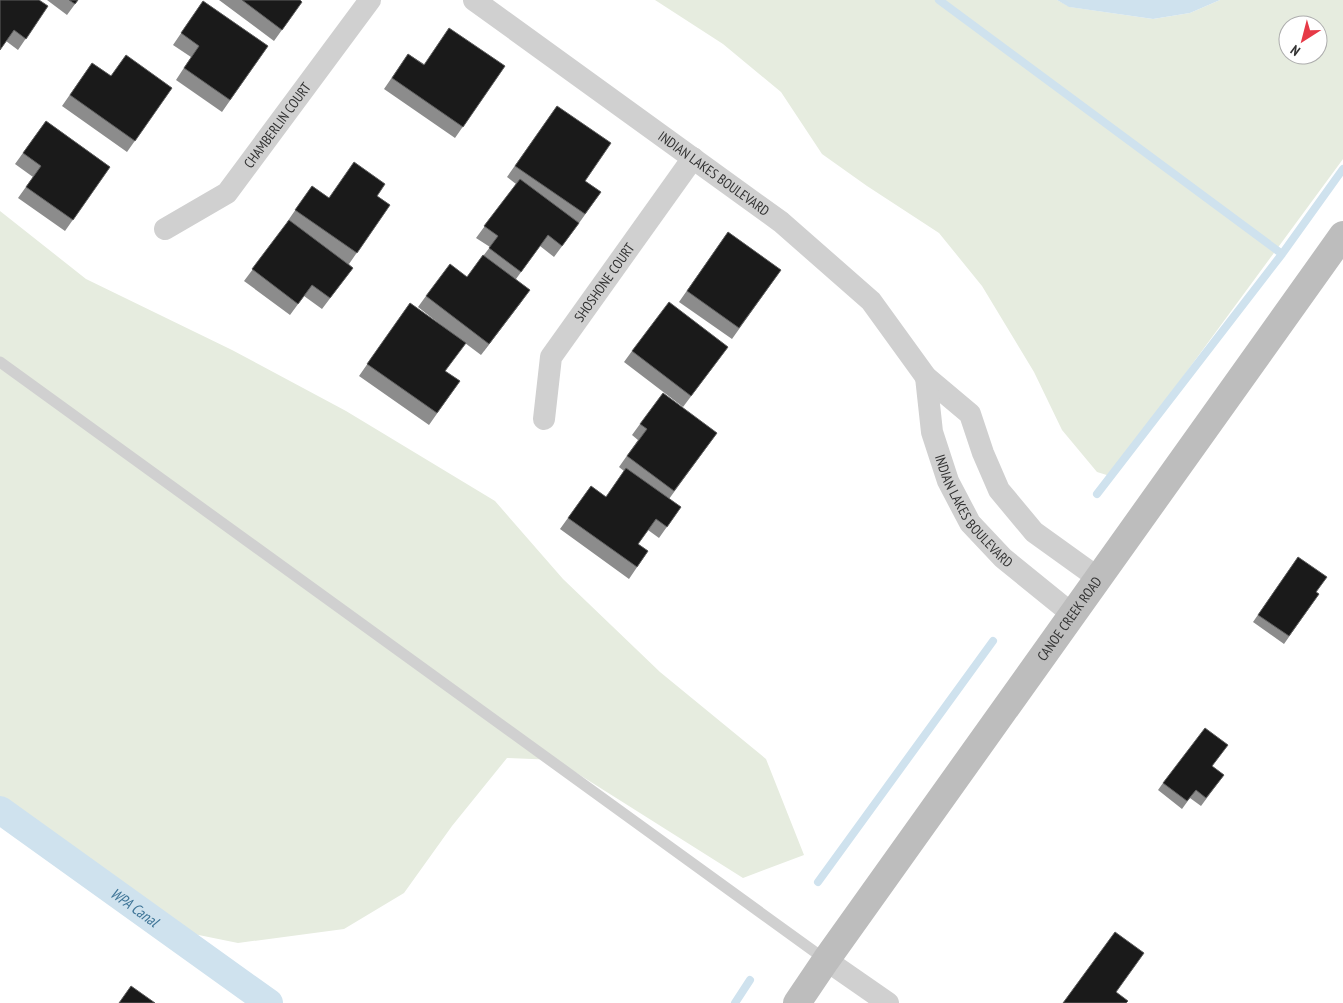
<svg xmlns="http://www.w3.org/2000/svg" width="1343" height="1003" font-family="'PT Sans Narrow',sans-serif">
<rect width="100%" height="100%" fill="#fff"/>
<!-- green -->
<path fill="#e6ecdf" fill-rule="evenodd" d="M655,0H1057L1070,7L1153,19L1190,13L1220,0H1343V159L1110,476L1097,472L1062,430L1034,372L982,286L939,233L867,186L822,154L781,92L723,44ZM1288,25H1318V55H1288Z
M0,211L86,279L232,350L346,411L495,501L563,579L660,672L766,759L804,855L743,878L556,760L507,758L452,826L404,893L344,929L238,943L179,931L0,800Z"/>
<!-- water -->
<path fill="#cfe2ee" d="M1057,0H1220L1190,13L1153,19L1069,7Z"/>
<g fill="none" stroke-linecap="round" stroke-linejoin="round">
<!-- stream -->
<path stroke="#cfe2ee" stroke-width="8" d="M939,0L1282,254L1097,494
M1282,254L1343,169
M818,882L993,641
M735,1003L750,980"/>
<!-- canal -->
<path stroke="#cfe2ee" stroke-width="28" id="s1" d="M0,810L269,1003"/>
<!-- service -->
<path stroke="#d0d0d0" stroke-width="11" d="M0,362L826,960"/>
<!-- minor -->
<g stroke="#d0d0d0" stroke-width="22">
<path id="s2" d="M474,0L781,222L871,301L926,377L970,414L983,453L999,490L1034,532L1098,578"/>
<path id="s3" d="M165,229L227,193L370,0"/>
<path id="s4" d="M926,377L932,432L948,481L970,523L1003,558L1072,614"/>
<path id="s5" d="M544,419L551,357L693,158"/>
<path d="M826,960L888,1003"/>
</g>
<!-- secondary -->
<path stroke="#bdbdbd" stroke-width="28" id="s6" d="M797,1003L826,960L1343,235"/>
</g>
<!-- wall -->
<path fill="#8c8c8c" d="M0,0L48,6L18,50L6,41Z
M47,0H78L67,15Z
M219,0H300L294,13L274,41Z
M203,1L268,46L222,112L176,80L191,57L173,45Z
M408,54L424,64L505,66L455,138L384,89Z
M92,63L111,76L172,88L127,152L62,106Z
M557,106L585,181L601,192L577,226L554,257L540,246L516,279L522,301L481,355L465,343L445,371L460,381L429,425L359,376L410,303L446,329L418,307L426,296L467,277L490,247L476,238L516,184L507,177Z
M46,121L110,167L65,231L18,198L33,177L15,164Z
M312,186L329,198L377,196L390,205L349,264L353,268L322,309L304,296L290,315L244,281L288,222H287Z
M728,232L781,270L732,339L679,302Z
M728,347L683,407L624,362L632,351Z
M640,424L717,433L669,499L681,507L659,538L648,530L638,544L648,551L629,579L560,529L591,486L606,497L624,471L619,467L638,440L632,435Z
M1298,557L1316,592L1319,594L1284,644L1253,622Z
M1213,767L1224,775L1201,806L1190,798L1182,809L1158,790L1163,783Z"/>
<!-- shaded-wall -->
<path fill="#5f5f5f" d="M530,290L522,301L481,355L489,344Z"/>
<!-- building -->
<path fill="#1a1a1a" stroke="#5f5f5f" d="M0,0H39L48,6L26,39L14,30L0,50Z
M69,0H78L75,4Z
M242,0H300L302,2L282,30Z
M203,1L268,46L230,100L184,68L199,46L181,33Z
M449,28L505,66L463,127L392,78L408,54L424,65Z
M126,55L172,88L135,141L70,95L92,63L111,76Z
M557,106L611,143L585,181L601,192L585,214L515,166Z
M46,121L110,167L73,220L26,187L41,166L23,153Z
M354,162L385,184L377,196L390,205L357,253L295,210L312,186L329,198Z
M520,179L579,223L562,246L548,235L521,272L489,248L498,236L484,226Z
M289,220L353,268L330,298L312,285L298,304L252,269Z
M728,232L781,270L739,328L687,291Z
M483,255L530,290L489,344L426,296L450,264L467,277Z
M669,302L728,347L691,396L632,351Z
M410,303L466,343L445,371L460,381L437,413L367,364Z
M663,393L717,433L674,491L627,456L647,429L640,424Z
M626,468L681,507L667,527L656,519L638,544L648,551L637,567L568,518L591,486L606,497Z
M1298,557L1327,577L1316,592L1319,594L1289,636L1258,615Z
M1205,728L1228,745L1212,766L1224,775L1206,798L1196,790L1187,801L1163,783Z
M1115,932L1144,953L1116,992L1128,1001L1126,1003H1063Z
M131,986L155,1003H119Z"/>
<g text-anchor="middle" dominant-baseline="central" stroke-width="5" stroke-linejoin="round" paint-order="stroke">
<!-- street labels -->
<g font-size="14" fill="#333" stroke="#fff">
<text stroke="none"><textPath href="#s3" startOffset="156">CHAMBERLIN COURT</textPath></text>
<text stroke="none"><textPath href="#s2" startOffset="296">INDIAN LAKES BOULEVARD</textPath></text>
<text stroke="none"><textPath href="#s5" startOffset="154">SHOSHONE COURT</textPath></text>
<text stroke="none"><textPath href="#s4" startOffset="146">INDIAN LAKES BOULEVARD</textPath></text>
<text stroke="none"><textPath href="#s6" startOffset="471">CANOE CREEK ROAD</textPath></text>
</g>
<!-- water labels -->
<g font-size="15" font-style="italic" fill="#3f7597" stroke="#fff">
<text stroke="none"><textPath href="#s1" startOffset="166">WPA Canal</textPath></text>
</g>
</g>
<!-- north arrow -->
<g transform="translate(1303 40) rotate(216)"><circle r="24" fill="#ffffff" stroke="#adadad"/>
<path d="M0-4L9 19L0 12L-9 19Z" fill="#e63946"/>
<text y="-8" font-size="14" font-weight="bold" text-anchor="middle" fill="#333333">N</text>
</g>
</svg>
